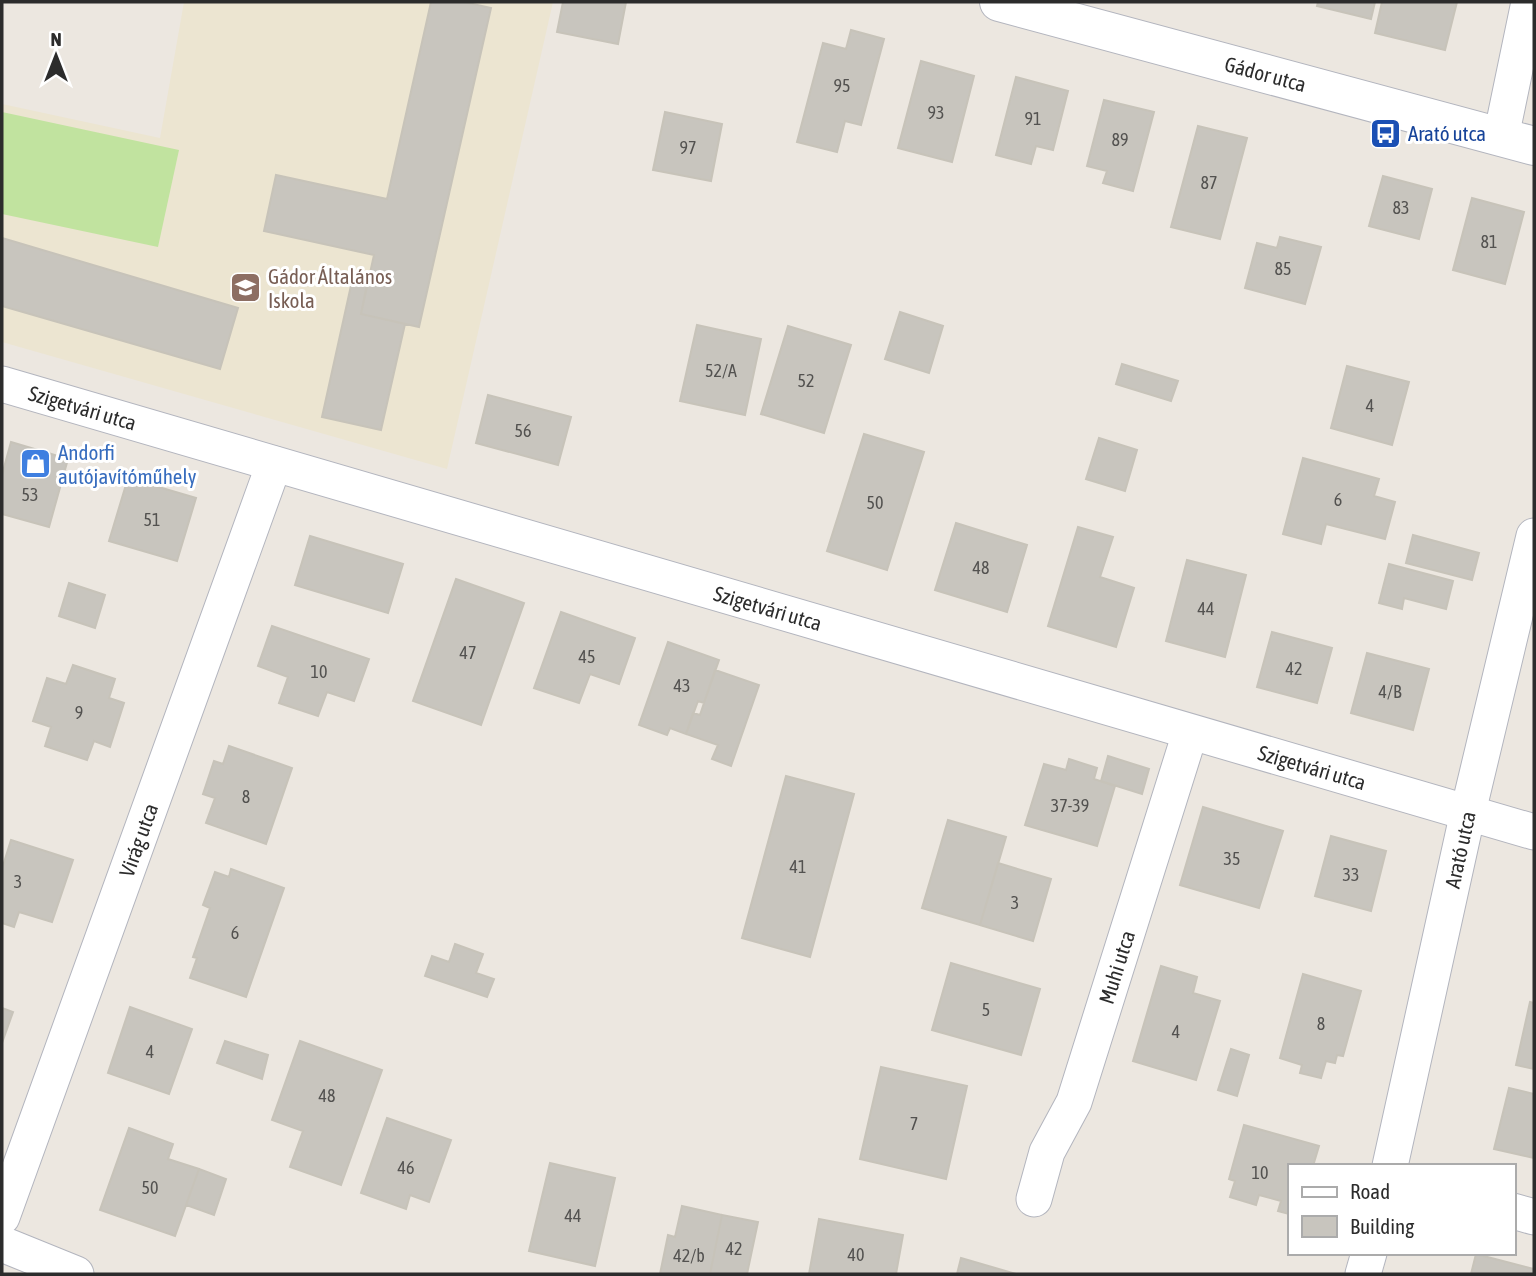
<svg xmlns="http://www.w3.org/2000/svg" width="1536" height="1276" font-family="'Asap Condensed',sans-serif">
<rect width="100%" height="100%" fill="#ece7e0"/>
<!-- education -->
<path fill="#ece5d1" d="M184,2H553L447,469L2,342V104L160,138Z"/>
<!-- pitch -->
<path fill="#c1e39f" d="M2,112L179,150L158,247L2,214Z"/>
<!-- building -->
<path fill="#c8c5be" stroke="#c7c3b9" stroke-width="2" d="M431,2H464L491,8L419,327L361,314L374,255L264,231L276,175L387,199Z
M563,2H626L618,44L557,32Z
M1318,2H1375L1371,19L1317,6Z
M1382,2H1457L1445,50L1375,33Z
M851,30L884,39L861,125L845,121L837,152L797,142L823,43L846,49Z
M921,61L974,76L952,162L898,148Z
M1016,77L1068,91L1053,150L1036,146L1031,164L996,155Z
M1104,100L1154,112L1133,191L1103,183L1107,171L1087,166Z
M665,112L722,124L711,181L653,170Z
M1198,126L1247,138L1220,239L1171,227Z
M1383,176L1432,189L1419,239L1369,226Z
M1472,198L1524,212L1505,284L1453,270Z
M1280,237L1321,247L1305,304L1245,288L1257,243L1277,248Z
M2,238L238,308L220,369L2,306Z
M352,281L367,284L361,314L405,324L381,430L322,417Z
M900,312L943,326L929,373L885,359Z
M697,325L761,339L745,415L680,401Z
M788,326L851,345L824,433L761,414Z
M1122,364L1178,381L1171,401L1116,384Z
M1347,366L1409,382L1392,445L1331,428Z
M488,395L571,417L558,465L476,443Z
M864,434L924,452L887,570L827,551Z
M1099,438L1137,450L1125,491L1086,479Z
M11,442L68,459L49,527L2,514V475Z
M1303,458L1379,479L1374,496L1395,502L1385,539L1326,524L1321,544L1283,534Z
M128,478L196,498L177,561L109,541Z
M956,523L1027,545L1007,612L935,590Z
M1078,527L1113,537L1100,577L1134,588L1116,647L1048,626Z
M1413,535L1479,553L1472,580L1406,563Z
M310,536L403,564L388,613L295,585Z
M1187,560L1246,575L1225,657L1166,641Z
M1389,564L1453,581L1446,609L1404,598L1402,609L1379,603Z
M456,579L524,603L481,725L413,701Z
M69,583L105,595L95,628L59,616Z
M561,612L635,638L619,684L590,674L579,703L534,688Z
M272,626L369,659L354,701L327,692L318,716L279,703L288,677L258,666Z
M1272,632L1332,648L1317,703L1257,687Z
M668,642L719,660L704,703L698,701L686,734L670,728L667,735L639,725Z
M1367,653L1429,669L1413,730L1351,713Z
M73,665L115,679L109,698L124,703L110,747L94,741L87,760L45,746L51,727L33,721L47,678L66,684Z
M715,670L759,685L731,766L712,759L718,745L686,734L693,713L700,715Z
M229,746L292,768L266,844L206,823L215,798L203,794L214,761L223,764Z
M1108,756L1149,769L1142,794L1101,781Z
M1069,759L1097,768L1094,779L1115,786L1097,846L1025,825L1044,764L1066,770Z
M786,776L854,794L810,957L742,938Z
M1203,807L1283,831L1259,908L1180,885Z
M948,820L1006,837L980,925L922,908Z
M1331,836L1386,851L1371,911L1315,896Z
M11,840L73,860L52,922L19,912L14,927L2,923V869Z
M998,863L1051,879L1033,941L980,925Z
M231,869L284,888L246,997L190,978L197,958L193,957L210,908L203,905L215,872L229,877Z
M455,944L483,954L476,973L494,979L487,997L425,976L432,956L449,962Z
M951,963L1040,989L1021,1055L932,1030Z
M1161,966L1197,977L1193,993L1220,1001L1196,1080L1133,1061Z
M1303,974L1361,991L1343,1056L1337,1055L1335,1063L1326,1061L1321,1078L1300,1073L1302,1065L1280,1058Z
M1530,1002L1534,1003V1069L1516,1065Z
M130,1007L192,1029L169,1094L108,1073Z
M2,1008L13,1012L2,1043Z
M225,1041L268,1055L262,1079L217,1063Z
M300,1041L382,1070L341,1185L290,1167L303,1131L272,1120Z
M1231,1049L1249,1055L1237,1096L1218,1090Z
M881,1067L967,1086L946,1179L860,1159Z
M1509,1088L1534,1094V1158L1494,1149Z
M387,1118L451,1140L429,1202L410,1195L406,1209L361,1193Z
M1244,1125L1319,1146L1313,1166H1289V1214L1278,1211L1281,1201L1259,1195L1256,1205L1230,1197L1235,1181L1229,1179Z
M129,1128L173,1144L168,1159L199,1169L175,1236L100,1210Z
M550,1163L615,1178L595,1266L529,1251Z
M199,1169L226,1179L214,1215L186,1205Z
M682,1206L722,1215L710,1274H660L668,1235L675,1237Z
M722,1215L758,1222L747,1274H710Z
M819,1219L903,1235L896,1274H809Z
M1476,1254L1534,1269V1274H1471Z
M961,1258L1016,1274H957Z"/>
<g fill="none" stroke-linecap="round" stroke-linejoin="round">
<defs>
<g id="minor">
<path d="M1501,137L1529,2"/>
<path id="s1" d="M2,384L1534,832"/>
<path id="s2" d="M1390,1166L1468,812L1534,536"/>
<path id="s3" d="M1034,1199L1047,1152L1074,1102L1190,733"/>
<path d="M1513,1211L1534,1217"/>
<path id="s4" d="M2,1217L274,464"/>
<path d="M2,1244L76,1274"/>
<path d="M1363,1274L1369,1253"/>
</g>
<g id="tertiary">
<path id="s5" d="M999,2L1534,146"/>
</g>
</defs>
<!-- minor casing -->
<use href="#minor" stroke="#b3b5be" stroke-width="37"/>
<!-- tertiary casing -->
<use href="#tertiary" stroke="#b3b5be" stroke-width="40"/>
<!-- minor -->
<use href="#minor" stroke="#fff" stroke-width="35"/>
<!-- tertiary -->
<use href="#tertiary" stroke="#fff" stroke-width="38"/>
</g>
<!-- icons -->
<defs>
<symbol id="bus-square" viewBox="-11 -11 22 22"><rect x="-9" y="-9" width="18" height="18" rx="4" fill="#1a4fb4" stroke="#fff"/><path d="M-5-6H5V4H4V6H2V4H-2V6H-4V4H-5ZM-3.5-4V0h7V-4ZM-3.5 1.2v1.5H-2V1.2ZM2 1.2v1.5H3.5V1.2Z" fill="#fff"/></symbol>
<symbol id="school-square" viewBox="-11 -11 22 22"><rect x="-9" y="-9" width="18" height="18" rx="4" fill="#8d6e63" stroke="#fff"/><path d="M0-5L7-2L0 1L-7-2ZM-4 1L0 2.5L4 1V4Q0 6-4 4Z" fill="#fff"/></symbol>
<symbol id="shop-square" viewBox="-11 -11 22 22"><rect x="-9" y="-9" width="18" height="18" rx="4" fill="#3f7fe0" stroke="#fff"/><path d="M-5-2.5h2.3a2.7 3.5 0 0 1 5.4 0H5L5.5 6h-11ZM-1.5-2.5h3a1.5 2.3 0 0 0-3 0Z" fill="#fff"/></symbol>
</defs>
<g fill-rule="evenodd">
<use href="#bus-square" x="1368" y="116" width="35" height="35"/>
<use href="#school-square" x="228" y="270" width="35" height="35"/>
<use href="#shop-square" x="18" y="446" width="35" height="35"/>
</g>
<g text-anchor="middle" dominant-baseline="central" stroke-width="6" stroke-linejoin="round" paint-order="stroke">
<!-- number labels -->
<g font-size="18" fill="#535250">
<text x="842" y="85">95</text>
<text x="936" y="112">93</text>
<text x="1033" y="118">91</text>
<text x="1120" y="139">89</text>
<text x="688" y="147">97</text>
<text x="1209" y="182">87</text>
<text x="1401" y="207">83</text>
<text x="1489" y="241">81</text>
<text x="1283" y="268">85</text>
<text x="721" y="370">52/A</text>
<text x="806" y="380">52</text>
<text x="1370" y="405">4</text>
<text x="523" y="430">56</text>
<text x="30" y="494">53</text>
<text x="1338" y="499">6</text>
<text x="875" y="502">50</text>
<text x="152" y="519">51</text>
<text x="981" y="567">48</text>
<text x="1206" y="608">44</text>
<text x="468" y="652">47</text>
<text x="587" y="656">45</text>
<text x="1294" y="668">42</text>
<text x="319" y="671">10</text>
<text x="682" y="685">43</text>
<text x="1390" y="691">4/B</text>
<text x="79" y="712">9</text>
<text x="246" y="796">8</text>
<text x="1070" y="805">37-39</text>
<text x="1232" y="858">35</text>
<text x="798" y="866">41</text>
<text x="1351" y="874">33</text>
<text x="18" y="881">3</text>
<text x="1015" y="902">3</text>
<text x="235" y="932">6</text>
<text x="986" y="1009">5</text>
<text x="1321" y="1023">8</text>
<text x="1176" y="1031">4</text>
<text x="150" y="1051">4</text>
<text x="327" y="1095">48</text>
<text x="914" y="1123">7</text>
<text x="406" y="1167">46</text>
<text x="1260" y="1172">10</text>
<text x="150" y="1187">50</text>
<text x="573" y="1215">44</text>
<text x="734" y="1248">42</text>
<text x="856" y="1254">40</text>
<text x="689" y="1255">42/b</text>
</g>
<!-- street labels -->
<g font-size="21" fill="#2c2c2c" stroke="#fff">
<text stroke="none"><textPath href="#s5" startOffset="276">Gádor utca</textPath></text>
<text stroke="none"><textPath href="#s1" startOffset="84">Szigetvári utca</textPath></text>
<text stroke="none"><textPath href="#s1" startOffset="798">Szigetvári utca</textPath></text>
<text stroke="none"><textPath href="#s1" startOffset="1365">Szigetvári utca</textPath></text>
<text stroke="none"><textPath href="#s4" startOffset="401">Virág utca</textPath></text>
<text stroke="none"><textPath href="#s2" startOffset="324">Arató utca</textPath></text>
<text stroke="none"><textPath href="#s3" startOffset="247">Muhi utca</textPath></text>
</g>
<!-- transit labels -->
<g font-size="21" fill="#164399" stroke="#fff" text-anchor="start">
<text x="1408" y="133">Arató utca</text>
</g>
<!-- education labels -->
<g font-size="21" fill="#785e54" stroke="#fff" text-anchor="start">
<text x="268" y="276">Gádor Általános<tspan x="268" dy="24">Iskola</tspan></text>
</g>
<!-- shop labels -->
<g font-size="21" fill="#366cbe" stroke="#fff" text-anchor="start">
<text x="58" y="452">Andorfi<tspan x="58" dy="24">autójavítóműhely</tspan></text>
</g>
</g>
<!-- border -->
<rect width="1536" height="1276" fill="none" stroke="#2c2c2c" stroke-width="7"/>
<!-- legend -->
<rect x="1288" y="1164" width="228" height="91" fill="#ffffff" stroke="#ababab" stroke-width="2"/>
<rect x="1302" y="1187" width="35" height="10" fill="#ffffff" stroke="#ababab" stroke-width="2"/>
<text x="1350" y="1199" font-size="21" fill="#2c2c2c">Road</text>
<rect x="1302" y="1216" width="35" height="21" fill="#c8c5be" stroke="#ababab" stroke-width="2"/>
<text x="1350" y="1234" font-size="21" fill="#2c2c2c">Building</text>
<!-- north arrow -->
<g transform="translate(56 56)" stroke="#ffffff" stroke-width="5" paint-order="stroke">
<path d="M0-5L12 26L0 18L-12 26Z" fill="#2c2c2c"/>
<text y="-10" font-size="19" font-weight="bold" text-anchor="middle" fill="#2c2c2c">N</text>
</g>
</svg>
